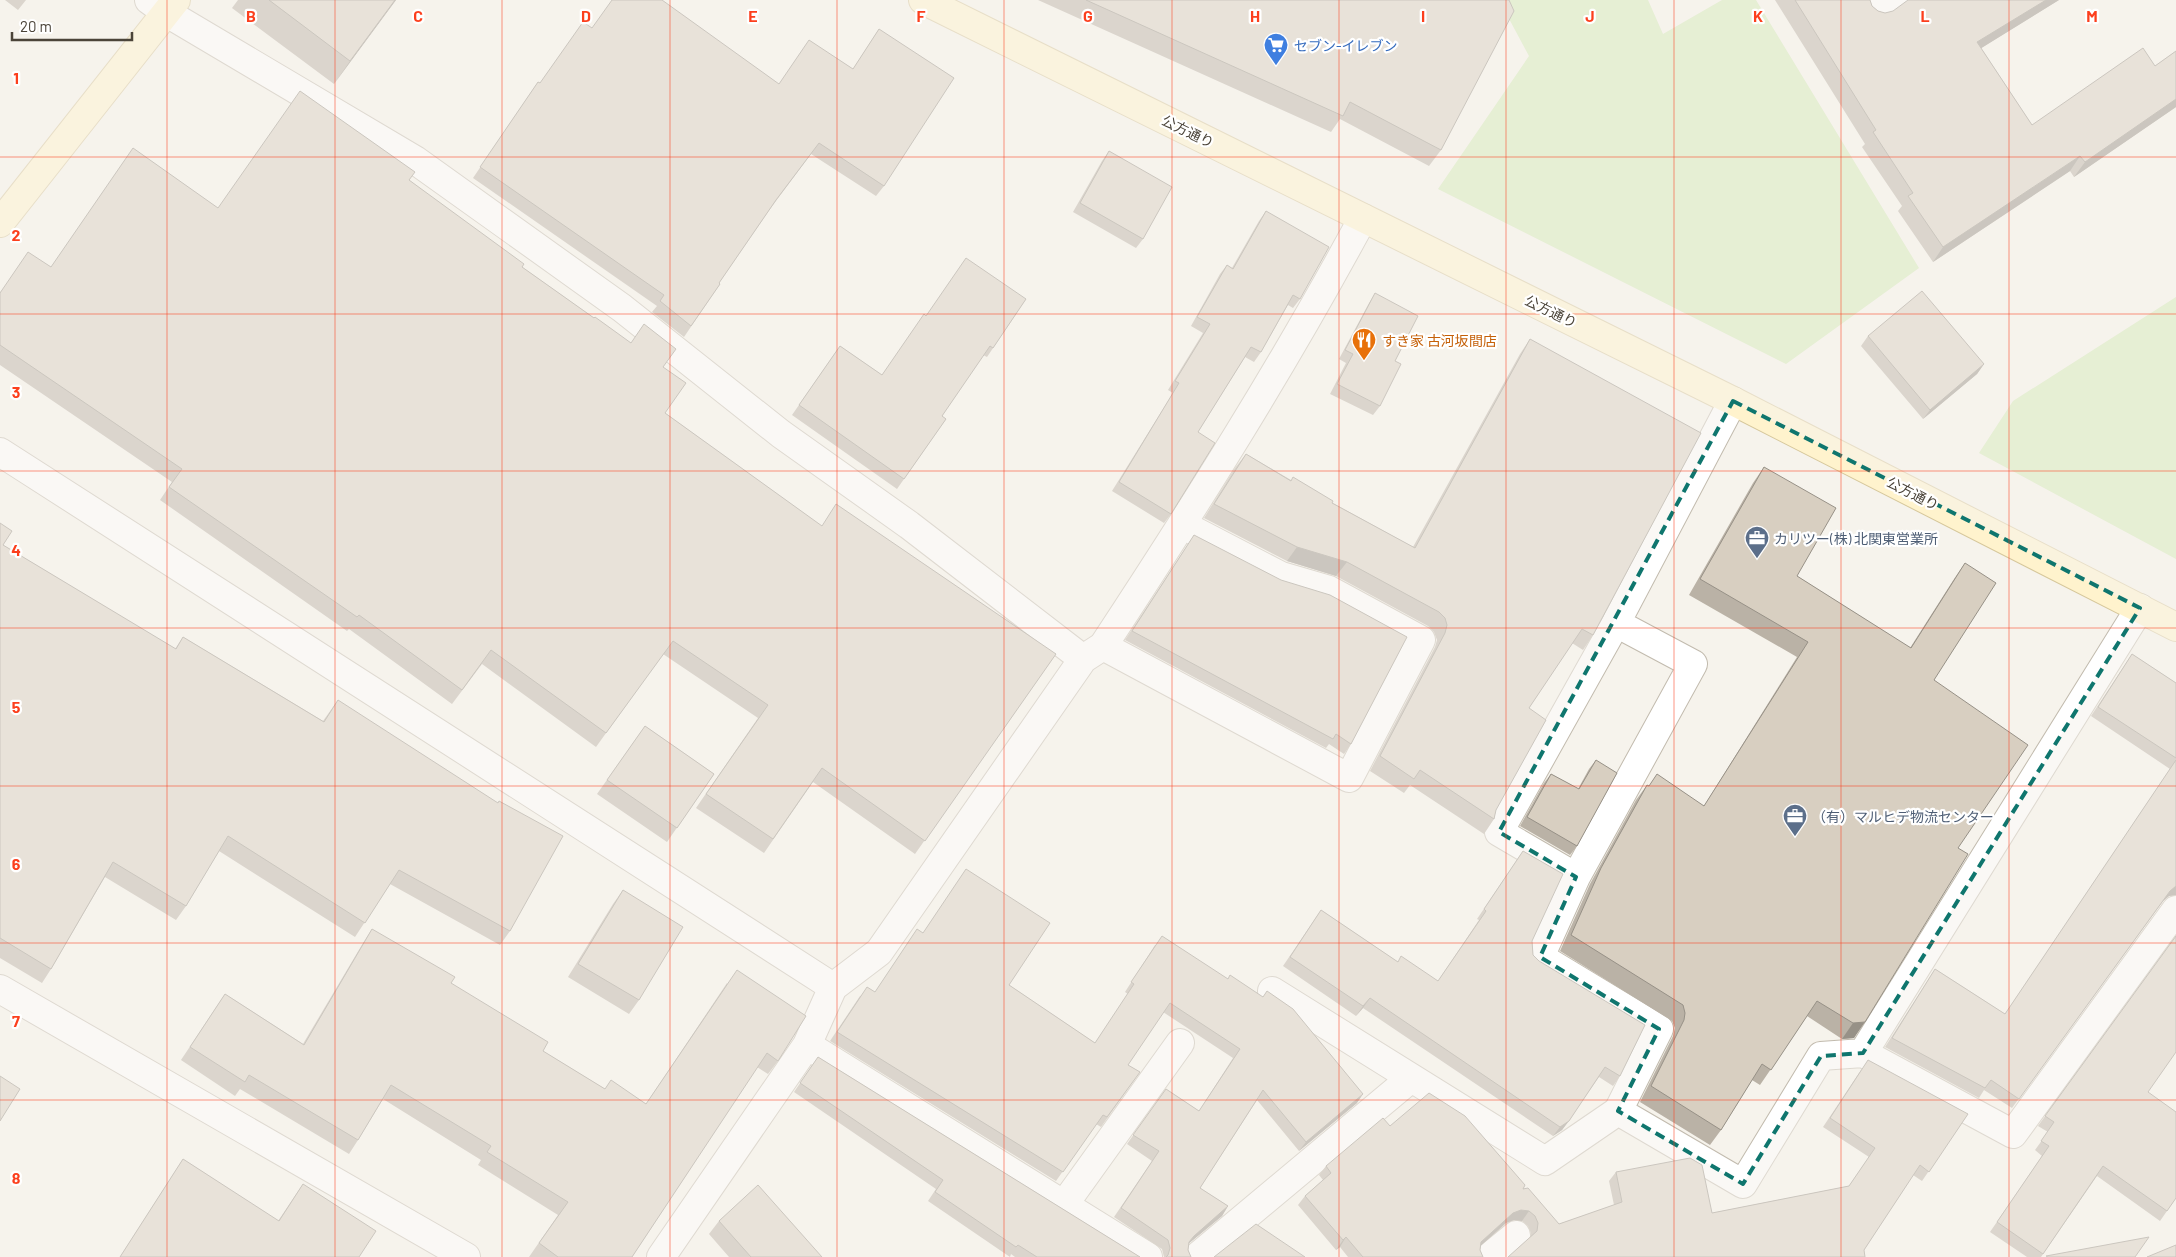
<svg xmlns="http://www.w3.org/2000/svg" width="2176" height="1257" font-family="Barlow,'Noto Sans JP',sans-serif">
<rect width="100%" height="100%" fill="#f6f3ec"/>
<!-- grass -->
<path fill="#d2eab5" d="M1499,0H1648L1663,34L1722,0H1756L1919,268L1786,364L1438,189L1529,56Z
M2176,297V559L1979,453L2013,401Z"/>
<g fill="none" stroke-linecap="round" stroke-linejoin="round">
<defs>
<path id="street" d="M149,0L167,13L415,160L622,308L781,434L909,525L1083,659
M1875,12L1894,0
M0,452L833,987
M1103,646L1349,778L1421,640L1329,590L1281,576L1183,525
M1576,877L1693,664L1616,623
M0,989L466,1257
M1272,991L1545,1161L1618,1111L1659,1029L1540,957L1576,877L1499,832L1616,623L1733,401
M807,1045L1148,1257
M1863,1053L2140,608
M1618,1111L1743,1184L1821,1056L1863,1053L2013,1134L2176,910
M1063,1206L1180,1043
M661,1257L807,1045L833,987L879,952L1083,659L1103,646C1195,506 1284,365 1363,218
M1197,1257L1410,1079
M1489,1257L1516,1235"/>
<path id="secondary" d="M923,0L1733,401L2176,627
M0,223L176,0"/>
</defs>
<!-- street casing -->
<use href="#street" stroke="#c2bbae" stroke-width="30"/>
<!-- secondary casing -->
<use href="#secondary" stroke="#d6c79b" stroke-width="30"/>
<!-- street -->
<use href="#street" stroke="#fff" stroke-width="28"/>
<!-- secondary -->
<use href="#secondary" stroke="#fff3cd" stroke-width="28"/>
</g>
<!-- wall -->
<path fill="#bab2a6" d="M5,0H26L18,10Z
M238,0H396L334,84L232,8Z
M1038,0H1509L1441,150L1429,166L1340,119L1331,132Z
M1775,0H1870L1872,6L1878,11L1885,13L2059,0L1981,48L2032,125L2155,66L2176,51V107L2074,177L2070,171L1933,262L1898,211L1902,206L1862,147L1865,144Z
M879,29L884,186L876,196L811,154L770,209L719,283L720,284L684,337L652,312L657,306L473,178L538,82L540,83L779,84L853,69Z
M1109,151L1143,239L1136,248L1073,212L1102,161Z
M409,180L522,267L663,367L665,413L821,526L1056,654L915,854L813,782L764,853L696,808L758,718L663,654L596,747L482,664L452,704L349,629L347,631L160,500L172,482L0,365V292L51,267Z
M1266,211L1300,299L1293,308L1288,305L1261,352L1254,362L1245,357L1198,432L1171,514L1164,523L1112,491L1173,393L1168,390L1203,333L1191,326L1220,274L1227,265L1232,268L1259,221Z
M1375,293L1395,361L1380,406L1373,415L1330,394L1346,363L1339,359L1369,303Z
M1026,299L987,357L983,355L942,416L946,419L897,489L792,415L840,346L882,375L926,316Z
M1868,336L1984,364L1977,374L1923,419L1861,346Z
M1530,339L1593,635L1583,650L1572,643L1529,708L1496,810L1494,819L1484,834L1410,785L1404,793L1370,771L1435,647L1437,640L1434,632L1428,626L1336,576L1287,561L1204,518L1235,468L1246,454L1291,480L1413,547L1520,354Z
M1764,467L1797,576L1910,648L1954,579L1965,563L1934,680L1958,848L1854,1038L1842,1039L1807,1016L1760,1085L1752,1080L1721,1130L1710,1145L1640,1102L1673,1036L1675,1028L1672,1021L1560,951L1590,884L1636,800L1647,785L1704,806L1797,657L1689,595L1753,483Z
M0,523L3,545L175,649L183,637L323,721L338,700L510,931L500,945L390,884L355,937L219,851L186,906L176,920L105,877L51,969L42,983L0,958Z
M1194,535L1351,744L1344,754L1329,744L1326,748L1125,640Z
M2132,654L2176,683V895L2169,896L2163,901L2012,1108L1984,1090L1979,1098L1885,1047L1935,969L2005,1014L2170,769L2091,716Z
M645,726L714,774L667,842L597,794Z
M1596,760L1577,846L1570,855L1520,826L1544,783L1551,774L1578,789L1589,769Z
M1523,851L1532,941L1533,955L1620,1076L1613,1086L1599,1077L1562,1130L1553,1136L1363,1008L1356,1016L1283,966L1321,910L1398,962L1438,981L1479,920L1477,919Z
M623,890L639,1000L629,1014L568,977L613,904Z
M372,929L451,983L543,1051L605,1089L646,1104L727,983L778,1061L768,1074L757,1067L632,1257H529L558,1215L478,1165L481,1160L383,1099L358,1140L349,1154L240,1089L235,1096L181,1060L225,994L303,1044L363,943Z
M2176,936L2148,1092L2176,1198L2160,1221L2097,1176L2041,1257H2027L1990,1232L2042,1156L2035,1150L2048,1132L2038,1126Z
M1155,945L1357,1103L1299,1151L1257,1100L1200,1188L1228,1206L1222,1216L1189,1243L1188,1250L1191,1257H1164L1162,1249L1114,1217L1152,1161L1127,1144L1166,1089L1199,1111L1233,1058L1163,1012L1128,1065L1140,1072L1101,1127L1096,1124L1056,1181L830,1041L860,996L875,992L1009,985L1095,1043L1128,994L1125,992Z
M818,1057L1140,1257H1015L1011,1254L1010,1257L928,1201L936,1189L794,1092Z
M1861,1070L1968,1114L1922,1181L1913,1175L1864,1250L1531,1237V1233L1528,1226L1522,1221L1514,1220L1506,1223L1481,1245L1480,1250L1483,1257H1348L1340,1247L1336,1250L1298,1205L1305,1196L1323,1180L1319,1175L1326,1166L1390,1126L1523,1189L1559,1224L1614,1205L1609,1181L1616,1172L1712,1213L1849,1186L1869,1157L1823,1127Z
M183,1159L278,1221L303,1184L359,1257H120Z
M719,1221L822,1257H729L709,1234Z"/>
<!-- shaded-wall -->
<path fill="#979187" d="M395,0H396L334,84L350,61Z
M2046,0H2059L1967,57L1977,42Z
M2176,99V107L2074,177L2085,162Z
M2080,156L2070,171L1933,262L1943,247Z
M1984,364L1977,374L1923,419L1930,410Z
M1297,547L1347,562L1336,576L1287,561Z
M2176,886V895L2169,896L2163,901L2012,1108L2170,891Z
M1370,998L1363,1008L1356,1016L1363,1006Z
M1865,1022L1854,1038L1842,1039L1853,1023Z
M1363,1094L1357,1103L1299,1151L1306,1142Z
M1569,1121L1562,1130L1553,1136L1560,1127Z
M1228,1206L1222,1216L1187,1245L1194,1236Z
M1521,1210L1529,1211L1522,1221L1514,1220L1506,1223L1475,1251L1481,1242L1513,1213Z
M1346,1237L1340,1247L1336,1250L1343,1240Z"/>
<!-- building -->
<path fill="#d8cfc1" stroke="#979187" d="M269,0H395L350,61Z
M612,0H662L779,84L809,40L853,69L879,29L954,78L884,186L819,143L776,200L719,283L720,284L691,326L660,301L664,295L480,167L538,82L540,83L583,22L592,28Z
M1086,0H1509L1514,11L1441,150L1350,102L1343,116Z
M1795,0H1870L1872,6L1878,11L1885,13L1893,11L1908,0H2046L1977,42L2032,125L2143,48L2155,66L2176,51V99L2085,162L2080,156L1943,247L1908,196L1913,193L1873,132L1876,130Z
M300,91L415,172L409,180L524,264L522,267L594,318L595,317L631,343L644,324L676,349L663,367L686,383L665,413L822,526L836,504L1056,654L925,841L822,768L773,839L706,794L768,705L673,641L606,733L491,650L462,690L359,615L357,617L169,487L182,469L0,345V293L28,252L51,267L133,148L218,208Z
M1109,151L1172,187L1143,239L1080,203Z
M1266,211L1329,247L1300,299L1293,295L1261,352L1251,347L1198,432L1215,443L1171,514L1119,482L1179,383L1175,381L1210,324L1197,317L1227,265L1233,269Z
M966,258L1026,299L993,348L990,346L942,416L946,419L904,479L799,405L840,346L882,375L924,314L926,316Z
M1922,291L1984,364L1930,410L1868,336Z
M1375,293L1418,316L1395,361L1401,364L1380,406L1337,384L1353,354L1345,350Z
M1530,339L1701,433L1593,635L1582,629L1529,708L1546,720L1496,810L1494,819L1420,770L1414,779L1380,756L1445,633L1447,625L1445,618L1439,612L1347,562L1297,547L1214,504L1246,454L1291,481L1293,477L1333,501L1332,503L1415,548Z
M1764,467L1836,508L1797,576L1911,648L1965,563L1996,583L1934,680L2028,745L1958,848L1968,854L1865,1022L1853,1023L1817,1001L1771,1070L1762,1064L1721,1130L1651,1086L1684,1020L1685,1013L1683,1005L1571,935L1601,868L1647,785L1649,786L1657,774L1704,806L1808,642L1700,579Z
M0,523L12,531L3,545L176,649L183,637L324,722L338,700L498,803L499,801L563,836L510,931L399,870L365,923L228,836L186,906L113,862L51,969L0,938Z
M1194,535L1281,580L1330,595L1407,637L1351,744L1336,734L1333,739L1132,631Z
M2132,654L2176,683V758L2098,707Z
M645,726L714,774L677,828L607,780Z
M1596,760L1617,773L1577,846L1527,817L1551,774L1579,789Z
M2176,760V886L2170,891L2019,1099L1991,1080L1985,1088L1892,1038L1935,969L2005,1014Z
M1523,851L1563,874L1532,941L1533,955L1539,961L1645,1025L1620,1076L1605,1067L1569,1121L1560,1127L1370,998L1363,1006L1290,957L1321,910L1398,962L1401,956L1438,981L1486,911L1484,909Z
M966,869L1050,923L1009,985L1095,1043L1134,984L1131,982L1162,936L1228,979L1230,975L1263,997L1267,991L1293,1009L1363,1094L1306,1142L1263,1090L1200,1188L1228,1206L1194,1236L1189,1242L1188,1250L1191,1257H1166L1168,1255L1170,1248L1168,1240L1121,1208L1159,1151L1133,1135L1166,1089L1199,1111L1240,1049L1170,1003L1128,1065L1140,1072L1107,1117L1103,1115L1063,1172L837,1032L867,987L875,992L917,929L923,933Z
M623,890L683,927L639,1000L578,964Z
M372,929L455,977L451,983L548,1042L543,1051L605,1089L611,1080L646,1104L737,970L806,1016L778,1061L767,1053L632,1257H558L539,1243L568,1202L487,1152L491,1146L391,1085L358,1140L249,1075L245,1082L190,1047L225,994L304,1045Z
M2176,936V1052L2148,1092L2176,1112V1198L2167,1211L2103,1166L2043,1254L1997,1222L2049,1146L2041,1141L2054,1122L2045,1116Z
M818,1057L1140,1257H1037L1018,1245L1016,1247L935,1192L943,1180L800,1083Z
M1868,1060L1968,1114L1929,1172L1920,1165L1864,1250L1865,1257H1508L1537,1231L1538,1223L1535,1216L1529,1211L1521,1210L1513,1213L1481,1242L1480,1250L1483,1257H1363L1346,1237L1343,1240L1305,1196L1331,1173L1326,1166L1383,1118L1390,1126L1429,1093L1465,1116L1525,1185L1523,1189L1528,1188L1559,1224L1622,1202L1616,1172L1690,1158L1702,1165L1712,1213L1849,1186L1875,1148L1830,1118Z
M0,1076L20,1089L0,1121Z
M183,1159L279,1221L303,1184L376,1231L359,1257H120Z
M758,1185L822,1257H751L719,1221Z
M1256,1224L1305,1257H1214Z
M2149,1237L2135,1257H2048L2046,1256Z
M2176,1245V1257H2147Z"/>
<!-- marked area -->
<path d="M0 0H2176V1257H0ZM1733,401L2140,608L1863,1053L1821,1056L1743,1184L1618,1111L1659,1029L1540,957L1576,877L1499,832Z" fill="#f6f3ec" fill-opacity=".55" fill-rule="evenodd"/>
<path fill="none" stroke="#0f766e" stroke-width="4" stroke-dasharray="10 6" stroke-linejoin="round" d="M1733,401L2140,608L1863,1053L1821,1056L1743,1184L1618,1111L1659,1029L1540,957L1576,877L1499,832Z"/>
<!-- grid -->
<path fill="none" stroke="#fc3f1d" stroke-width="1" stroke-opacity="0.55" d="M167,0V1257M335,0V1257M502,0V1257M670,0V1257M837,0V1257M1004,0V1257M1172,0V1257M1339,0V1257M1506,0V1257M1674,0V1257M1841,0V1257M2009,0V1257M0,157H2176M0,314H2176M0,471H2176M0,628H2176M0,786H2176M0,943H2176M0,1100H2176"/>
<!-- icons -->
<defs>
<symbol id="supermarket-pin" viewBox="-11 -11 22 30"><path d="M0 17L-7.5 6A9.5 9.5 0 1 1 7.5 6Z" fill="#3f7fe0" stroke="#fff"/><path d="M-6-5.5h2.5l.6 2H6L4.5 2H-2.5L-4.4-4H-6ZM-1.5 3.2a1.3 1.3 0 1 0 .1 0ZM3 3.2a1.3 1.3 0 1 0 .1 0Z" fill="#fff"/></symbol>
<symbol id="restaurant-pin" viewBox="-11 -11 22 30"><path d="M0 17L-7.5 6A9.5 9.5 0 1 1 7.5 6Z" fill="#e8710a" stroke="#fff"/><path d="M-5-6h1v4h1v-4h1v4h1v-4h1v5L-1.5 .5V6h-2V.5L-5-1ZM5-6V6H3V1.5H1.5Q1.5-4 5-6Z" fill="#fff"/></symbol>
<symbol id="office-pin" viewBox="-11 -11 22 30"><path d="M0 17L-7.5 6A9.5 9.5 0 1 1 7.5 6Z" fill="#5c6f8a" stroke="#fff"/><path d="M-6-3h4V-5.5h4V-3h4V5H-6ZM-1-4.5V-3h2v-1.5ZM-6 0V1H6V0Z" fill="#fff"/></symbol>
</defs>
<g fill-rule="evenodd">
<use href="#supermarket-pin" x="1262" y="31" width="28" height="38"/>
<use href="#restaurant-pin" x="1350" y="326" width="28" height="38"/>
<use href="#office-pin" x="1743" y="524" width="28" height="38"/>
<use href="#office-pin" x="1781" y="802" width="28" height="38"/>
</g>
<g text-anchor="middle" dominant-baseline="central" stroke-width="4.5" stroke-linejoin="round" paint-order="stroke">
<!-- shop labels -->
<g font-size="14" fill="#366cbe" stroke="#fff" text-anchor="start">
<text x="1294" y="45">セブン-イレブン</text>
</g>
<!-- street labels -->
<g font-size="14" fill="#4b4439" stroke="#fff">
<text transform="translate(1188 131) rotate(26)">公方通り</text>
<text transform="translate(1551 311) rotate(26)">公方通り</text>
<text transform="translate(1913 493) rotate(27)">公方通り</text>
</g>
<!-- food labels -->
<g font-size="14" fill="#c56008" stroke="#fff" text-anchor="start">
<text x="1382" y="340">すき家 古河坂間店</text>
</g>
<!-- service labels -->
<g font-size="14" fill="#4e5e75" stroke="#fff" text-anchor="start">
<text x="1774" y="538">カリツー(株) 北関東営業所</text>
<text x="1812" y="816">（有）マルヒデ物流センター</text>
</g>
</g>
<g font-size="16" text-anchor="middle" font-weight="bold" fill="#fc3f1d" stroke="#fff" stroke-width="4.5" stroke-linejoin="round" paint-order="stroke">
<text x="251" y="22">B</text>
<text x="418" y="22">C</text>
<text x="586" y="22">D</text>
<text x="753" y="22">E</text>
<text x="921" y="22">F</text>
<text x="1088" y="22">G</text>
<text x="1255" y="22">H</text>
<text x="1423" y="22">I</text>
<text x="1590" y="22">J</text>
<text x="1758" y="22">K</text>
<text x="1925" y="22">L</text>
<text x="2092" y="22">M</text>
<text x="16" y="84">1</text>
<text x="16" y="241">2</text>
<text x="16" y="398">3</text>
<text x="16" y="556">4</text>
<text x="16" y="713">5</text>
<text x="16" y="870">6</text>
<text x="16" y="1027">7</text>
<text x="16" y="1184">8</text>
</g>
<!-- scale -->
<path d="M12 32v8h120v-8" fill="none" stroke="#4b4439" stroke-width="2.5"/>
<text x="20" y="32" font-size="15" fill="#4b4439" stroke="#ffffff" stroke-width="4" paint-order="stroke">20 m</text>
</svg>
